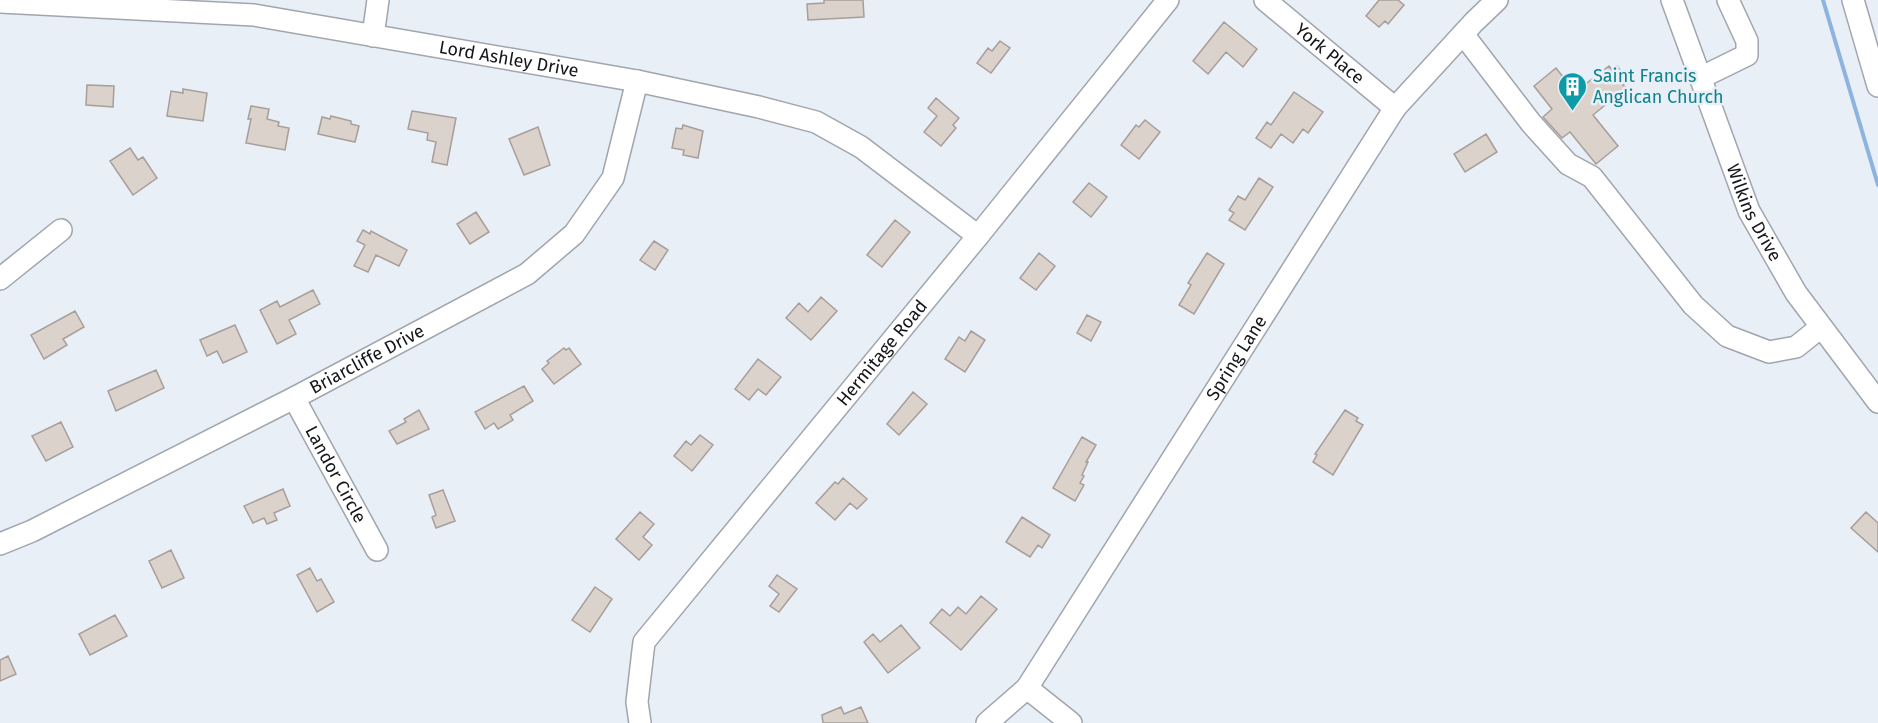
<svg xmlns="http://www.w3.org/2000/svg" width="1878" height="723" font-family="'Fira Sans',sans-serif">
<rect width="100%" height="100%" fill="#e9eff7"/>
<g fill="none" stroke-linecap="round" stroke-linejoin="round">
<!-- stream -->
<path stroke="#8cb4de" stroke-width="4" d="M1823,0L1878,185"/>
</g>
<!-- building -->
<path fill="#dbd2cc" stroke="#a79e99" stroke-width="1.5" d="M824,0H863L864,17L808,20L807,4L824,3Z
M1379,0H1398L1404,5L1388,24L1385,21L1379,27L1366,16Z
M1224,22L1257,49L1243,67L1226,52L1208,74L1193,61Z
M1000,41L1010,48L991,73L977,63L988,48L992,51Z
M1609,66L1612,70L1617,66L1629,81L1623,85L1626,88L1593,115L1618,146L1596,164L1570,132L1562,138L1543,117L1552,109L1534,86L1556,68L1575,92Z
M87,85L114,86L113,107L86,105Z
M183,89L207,93L203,121L167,116L171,91L183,93Z
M1294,92L1323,112L1308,133L1303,129L1293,143L1281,134L1271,148L1256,138L1267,122L1271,125Z
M936,98L959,118L953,125L956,128L941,146L924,132L937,116L928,108Z
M251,106L269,109L267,119L279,122L278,126L289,128L285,150L246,143L251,119H248Z
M412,111L456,118L447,165L432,162L436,142L427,140L428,133L408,129Z
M331,116L351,121V124L359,126L355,142L318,134L322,117L330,119Z
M1145,120L1160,132L1139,159L1121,145L1136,125L1139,127Z
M683,125L703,131L698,158L683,155L684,150L672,148L676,128L682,129Z
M538,127L550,165L524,175L509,139Z
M1486,134L1497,152L1465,172L1454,154Z
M130,148L138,160L143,157L157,178L133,195L110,161Z
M1259,178L1273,187L1245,230L1229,220L1234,213L1229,210L1238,196L1245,200Z
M1089,183L1107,197L1091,217L1073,202Z
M476,212L489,232L470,244L457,224Z
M895,220L910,232L882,267L867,255Z
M363,230L370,234L371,231L407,250L399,266L376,255L368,272L354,266L365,245L357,241Z
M654,241L668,250L655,270L640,260Z
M1039,253L1055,266L1036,290L1020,278Z
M1207,253L1224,264L1194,314L1179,305L1191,285L1188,283Z
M313,290L320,304L289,320L296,334L277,344L260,310L277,301L280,307Z
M821,297L837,311L811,340L786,318L799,303L808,312Z
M75,311L84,327L63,339L67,345L44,359L31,335Z
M1087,315L1101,322L1091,341L1077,333Z
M235,325L247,352L223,363L217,351L207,356L200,340Z
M971,331L985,340L965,372L945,359L959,337L965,341Z
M564,348L566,350L569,348L581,364L554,384L542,369L549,363L547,361Z
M758,359L781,377L766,395L758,389L749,400L735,389Z
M156,370L164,388L116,411L108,391Z
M524,386L533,401L510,415L513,420L498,429L494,423L485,429L475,412Z
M913,392L927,404L899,435L887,424Z
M419,410L429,429L397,444L389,431L406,422L404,419Z
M1345,410L1358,418L1356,421L1363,425L1333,475L1313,462L1317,455L1315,454Z
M61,422L73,447L46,461L32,436Z
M700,435L713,445L692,471L674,456L686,441L691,445Z
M1082,437L1096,445L1086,462H1088L1082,475L1084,476L1080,483L1084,485L1075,501L1053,488Z
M843,478L867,499L857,509L850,503L835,520L816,503L835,482L838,484Z
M283,489L290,506L274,513L277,520L267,524L264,518L253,523L244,506Z
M443,490L455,521L436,528L432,517L436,515L429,495Z
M640,512L654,524L643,537L652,545L639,560L616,539Z
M1866,512L1878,523V552L1851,528Z
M1022,517L1050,535L1042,548L1038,545L1030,557L1006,542Z
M171,550L184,578L162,588L149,561Z
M310,568L317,581L321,579L334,602L317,612L297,575Z
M777,575L797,589L779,612L770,606L779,594L769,586Z
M595,587L612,599L590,632L572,620Z
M981,596L997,609L961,650L930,623L942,609L950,616L958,607L966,614Z
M115,615L127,636L90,655L79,634Z
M901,625L920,648L888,673L864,642L873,634L880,642Z
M8,656L16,674L0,681V660Z
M841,707L844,714L861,707L868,723H823L822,715Z"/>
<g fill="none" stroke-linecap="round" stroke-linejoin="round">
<defs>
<g id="minor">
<path id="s1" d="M1265,0L1395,108"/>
<path id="s2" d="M1672,0L1749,211L1796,293L1878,402"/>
<path d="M1853,0L1878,86"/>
<path id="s3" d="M0,2L254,15L637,81L759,107L816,122L861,147L978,236"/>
<path d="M1463,34L1531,123L1568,164L1592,177L1693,305L1727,336L1769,352L1796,347L1821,327"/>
<path d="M373,36L378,0"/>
<path d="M1700,78L1747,55V41L1728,0"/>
<path d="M0,279L61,230"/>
<path id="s4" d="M294,398L377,550"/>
<path id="s5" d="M0,544L32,531L294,398L527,274L574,234L613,178L637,81"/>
<path d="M1027,688L1071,723"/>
<path id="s6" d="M640,723L637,702L644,642L978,236L1168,0"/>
<path id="s7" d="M987,723L1027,688L1395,108L1474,22L1497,0"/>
</g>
</defs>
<!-- minor casing -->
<use href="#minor" stroke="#a0a5ae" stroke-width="24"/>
<!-- minor -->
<use href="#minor" stroke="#fff" stroke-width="21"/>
</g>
<!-- icons -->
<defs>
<symbol id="building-pin" viewBox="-11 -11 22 30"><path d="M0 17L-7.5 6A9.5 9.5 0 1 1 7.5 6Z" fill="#0f9aa8" stroke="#e9eff7"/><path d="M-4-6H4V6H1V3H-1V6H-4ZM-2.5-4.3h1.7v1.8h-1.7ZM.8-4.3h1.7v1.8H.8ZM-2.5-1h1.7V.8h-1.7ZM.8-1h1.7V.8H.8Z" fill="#fff"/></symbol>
</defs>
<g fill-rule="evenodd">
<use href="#building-pin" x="1556" y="70" width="33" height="45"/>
</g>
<g text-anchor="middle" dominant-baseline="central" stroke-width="5" stroke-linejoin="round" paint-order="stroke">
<!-- street labels -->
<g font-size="18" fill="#141619" stroke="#e9eff7">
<text stroke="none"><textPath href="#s1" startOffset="84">York Place</textPath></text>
<text stroke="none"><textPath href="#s3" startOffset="513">Lord Ashley Drive</textPath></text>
<text stroke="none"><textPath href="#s2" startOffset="228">Wilkins Drive</textPath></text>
<text stroke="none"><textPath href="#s6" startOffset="456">Hermitage Road</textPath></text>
<text stroke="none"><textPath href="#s7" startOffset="444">Spring Lane</textPath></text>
<text stroke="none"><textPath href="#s5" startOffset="411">Briarcliffe Drive</textPath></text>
<text stroke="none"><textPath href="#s4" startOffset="87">Landor Circle</textPath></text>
</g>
<!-- culture labels -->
<g font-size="18" fill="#0d838f" stroke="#e9eff7" text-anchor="start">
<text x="1593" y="76">Saint Francis<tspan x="1593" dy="21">Anglican Church</tspan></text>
</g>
</g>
</svg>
